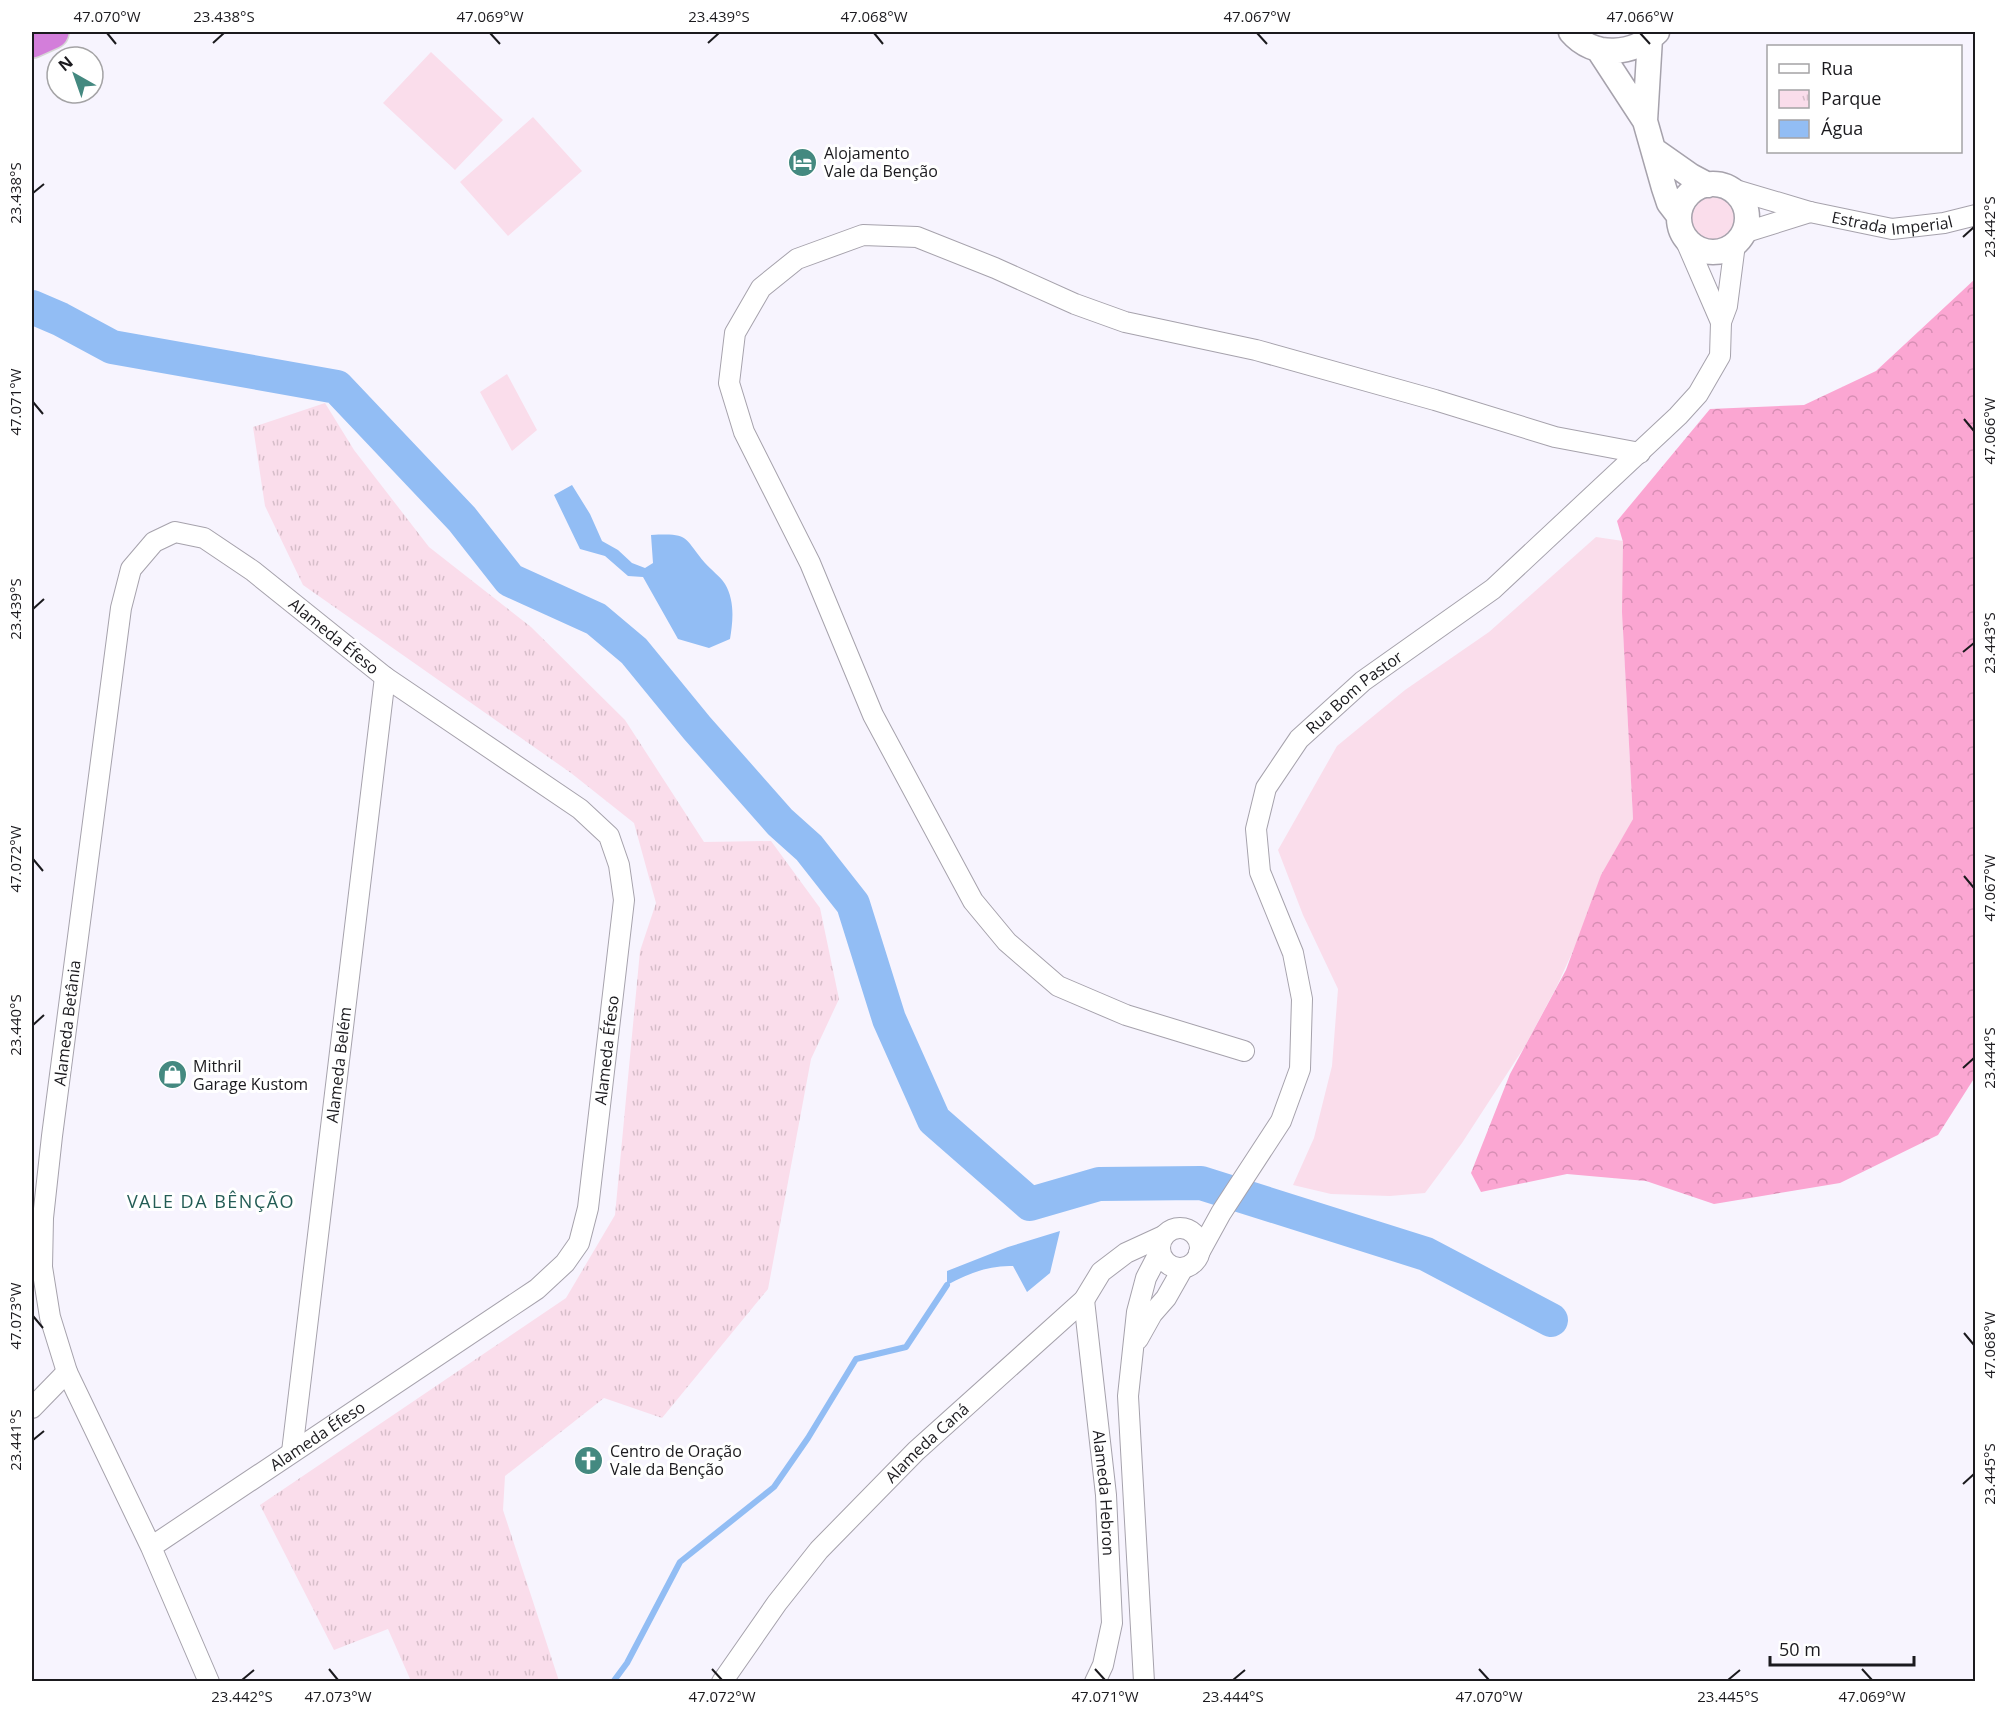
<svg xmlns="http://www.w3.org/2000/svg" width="2007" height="1713" font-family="'Open Sans',sans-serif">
<defs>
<pattern id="forest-crowns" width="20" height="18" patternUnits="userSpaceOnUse" patternTransform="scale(1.5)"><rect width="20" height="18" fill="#fba6d2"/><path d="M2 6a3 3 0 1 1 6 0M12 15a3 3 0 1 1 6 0" fill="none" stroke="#d78eb4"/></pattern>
<pattern id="park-tufts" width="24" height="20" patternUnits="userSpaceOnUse" patternTransform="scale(1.5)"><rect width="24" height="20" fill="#faddeb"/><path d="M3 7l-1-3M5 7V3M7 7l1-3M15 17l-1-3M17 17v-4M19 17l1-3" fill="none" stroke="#d6bdc9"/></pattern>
</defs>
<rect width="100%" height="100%" fill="#f7f4fe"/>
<!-- grass -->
<path fill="#faddeb" d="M431,52L503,120L455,170L383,103Z
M533,117L582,171L508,236L460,182Z
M1691 218a22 22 0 1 1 44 0a22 22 0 1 1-44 0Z
M507,374L537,430L512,451L480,392Z
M1596,537L1623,541V629L1633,819L1557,986L1525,1046L1462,1143L1425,1193L1390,1196L1331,1194L1293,1185L1314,1138L1332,1066L1338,989L1303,915L1278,850L1337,746L1405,690L1489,632Z"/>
<!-- forest -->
<path fill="url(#forest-crowns)" d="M1975,279V1077L1938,1135L1840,1183L1714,1204L1646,1181L1567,1174L1481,1192L1471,1173L1510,1074L1566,970L1601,875L1633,819L1622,612L1623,542L1617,521L1710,409L1804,405L1876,371Z"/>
<!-- park -->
<path fill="url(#park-tufts)" d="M325,403L354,450L429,547L531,627L625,720L704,842L771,841L820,908L839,999L811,1059L768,1289L662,1418L604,1398L505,1476L503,1510L559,1681H411L388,1629L334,1650L260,1505L566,1298L615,1215L640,951L656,903L634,823L571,773L303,585L265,506L253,427Z"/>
<!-- water -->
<path fill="#92bdf4" d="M572,485L590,514L602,541L618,550L632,563L645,568L653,563L651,535C690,533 683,537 705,563C711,570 720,576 725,584C735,601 733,621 730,639L709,648L678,639L643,577L628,576L605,556L580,549L554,495Z
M1060,1231L1050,1273L1027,1292L1013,1266C988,1265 968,1274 947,1285V1271L1008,1247Z"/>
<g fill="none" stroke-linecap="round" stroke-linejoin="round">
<!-- stream -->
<path stroke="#92bdf4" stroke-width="6" d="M613,1682L627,1663L680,1562L774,1487L808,1438L856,1359L906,1347L947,1285"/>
<!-- river -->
<path stroke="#92bdf4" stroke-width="34" d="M32,307L60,319L112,347L337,387L462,519L510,580L596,619L634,651L697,728L780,822L809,848L853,904L889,1019L934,1120L1030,1204L1099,1184L1201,1183L1426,1254L1551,1320"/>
<defs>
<g id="minor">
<path id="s1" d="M1729,188L1810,212L1892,229L1944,223L1976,215"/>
<path d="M1743,233L1810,212"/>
<path d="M1685,239L1721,322"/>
<path d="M1244,1051L1126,1015L1058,986L1007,942L973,901L873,715L810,563L744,432L729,383L735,333L761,288L797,259L863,235L917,237L995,268L1075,304L1125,322L1256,350L1435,400L1555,437L1640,453"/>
<circle cx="1180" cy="1248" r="20"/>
<path id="s2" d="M1199,1253L1221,1213L1281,1121L1300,1069L1302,999L1293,953L1260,872L1256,829L1266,788L1299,739L1363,681L1493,589L1678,416L1698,394L1720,356L1721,322L1727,306L1735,244"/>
<path id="s3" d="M1084,1300L1106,1495L1112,1623L1103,1665L1095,1682"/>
<path d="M1138,1339L1152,1314L1166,1298L1183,1268"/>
<path d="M32,1408L67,1372"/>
<path id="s4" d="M292,1452L385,677"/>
<path id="s5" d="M151,1547L537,1289L565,1263L579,1243L588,1208L624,900L619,865L609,836L580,809L385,677L253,571L204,538L175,532L154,542L131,569L121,608L52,1136L43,1218L42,1267L50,1317L67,1372L151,1547L209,1682"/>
<path id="s6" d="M722,1682L777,1603L819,1550L916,1451L1084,1300L1101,1272L1126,1253L1163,1236"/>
<path d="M1144,1682L1128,1396L1137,1312L1146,1278L1160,1251"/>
</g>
<path id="tertiary" d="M1571,32C1594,59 1634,55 1657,32
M1598,49L1645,121L1664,188L1669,203L1679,216
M1645,121L1650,38
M1654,150L1691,176L1708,185
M1679 218a34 34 0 1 1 68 0a34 34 0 1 1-68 0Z"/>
<path id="motorway" d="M32,41L52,32"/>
</defs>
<!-- minor casing -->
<use href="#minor" stroke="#a6a2ac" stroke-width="22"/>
<!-- tertiary casing -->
<use href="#tertiary" stroke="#a6a2ac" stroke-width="27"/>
<!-- motorway casing -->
<use href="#motorway" stroke="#d6d6d6" stroke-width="36"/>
<!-- minor -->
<use href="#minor" stroke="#fff" stroke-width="20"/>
<!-- tertiary -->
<use href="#tertiary" stroke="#fff" stroke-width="24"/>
<!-- motorway -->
<use href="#motorway" stroke="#d37eda" stroke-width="33"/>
</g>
<!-- ticks -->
<path fill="none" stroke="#1b1a1e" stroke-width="2" d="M107,33L116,44M490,33L500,44M874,33L883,44M1257,33L1267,44M1640,33L1650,44M213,43L224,33M708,43L719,33M33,193L44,184M1963,237L1974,227M33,402L43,414M1964,419L1974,431M33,609L44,599M1963,652L1974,643M33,859L43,871M1964,876L1974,888M33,1025L44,1015M1963,1068L1974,1058M33,1316L43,1328M1964,1333L1974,1345M33,1440L44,1431M1963,1484L1974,1474M329,1669L338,1680M712,1669L722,1680M1095,1669L1105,1680M1479,1669L1489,1680M1862,1669L1872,1680M242,1680L254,1670M1233,1680L1245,1670M1728,1680L1740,1670"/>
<!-- icons -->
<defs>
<symbol id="hotel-disc" viewBox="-11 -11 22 22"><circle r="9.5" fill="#448980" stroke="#fff"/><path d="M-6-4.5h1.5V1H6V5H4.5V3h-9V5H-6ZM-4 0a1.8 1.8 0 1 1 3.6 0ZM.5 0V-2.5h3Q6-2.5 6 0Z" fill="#fff"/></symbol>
<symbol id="shop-disc" viewBox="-11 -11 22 22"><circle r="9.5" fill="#448980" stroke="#fff"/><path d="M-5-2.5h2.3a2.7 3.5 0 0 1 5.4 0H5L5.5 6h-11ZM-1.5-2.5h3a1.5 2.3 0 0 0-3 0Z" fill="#fff"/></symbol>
<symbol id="church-disc" viewBox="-11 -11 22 22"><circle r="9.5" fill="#448980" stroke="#fff"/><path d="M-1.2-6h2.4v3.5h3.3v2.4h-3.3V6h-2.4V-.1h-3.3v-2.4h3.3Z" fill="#fff"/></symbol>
</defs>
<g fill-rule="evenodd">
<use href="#hotel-disc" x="786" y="146" width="33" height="33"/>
<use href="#shop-disc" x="156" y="1058" width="33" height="33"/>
<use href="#church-disc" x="572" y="1444" width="33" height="33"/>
</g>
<g text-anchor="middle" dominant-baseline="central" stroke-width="6" stroke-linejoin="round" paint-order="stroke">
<!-- poi labels -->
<g font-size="16" fill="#1b1a1e" stroke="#fff" text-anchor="start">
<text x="824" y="153">Alojamento<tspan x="824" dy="18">Vale da Benção</tspan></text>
<text x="193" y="1066">Mithril<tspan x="193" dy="18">Garage Kustom</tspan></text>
<text x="610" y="1451">Centro de Oração<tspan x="610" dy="18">Vale da Benção</tspan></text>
</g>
<!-- street labels -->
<g font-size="16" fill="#1b1a1e" stroke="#fff">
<text stroke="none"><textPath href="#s1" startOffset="168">Estrada Imperial</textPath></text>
<text transform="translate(334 636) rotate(39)">Alameda Éfeso</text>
<text stroke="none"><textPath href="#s2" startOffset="632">Rua Bom Pastor</textPath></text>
<text transform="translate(67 1023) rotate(-83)">Alameda Betânia</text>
<text stroke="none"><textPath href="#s5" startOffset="722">Alameda Éfeso</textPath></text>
<text stroke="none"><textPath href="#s4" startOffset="390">Alameda Belém</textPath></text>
<text stroke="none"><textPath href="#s5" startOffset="200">Alameda Éfeso</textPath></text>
<text stroke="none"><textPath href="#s6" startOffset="316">Alameda Caná</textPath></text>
<text stroke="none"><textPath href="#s3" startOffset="194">Alameda Hebron</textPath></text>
</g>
<!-- neighbourhood labels -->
<g font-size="18" letter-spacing="1.5" fill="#235c55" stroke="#fff">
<text x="211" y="1201">VALE DA BÊNÇÃO</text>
</g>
</g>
<!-- border -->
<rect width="2007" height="1713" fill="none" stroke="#ffffff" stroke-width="66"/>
<!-- legend -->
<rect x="1767" y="45" width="195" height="108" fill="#ffffff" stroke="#a4a3a5" stroke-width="1.5"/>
<rect x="1779" y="64" width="30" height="9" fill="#ffffff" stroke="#a4a3a5" stroke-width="1.5"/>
<text x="1821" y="75" font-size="18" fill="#1b1a1e">Rua</text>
<rect x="1779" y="90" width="30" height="18" fill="url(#park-tufts)" stroke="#a4a3a5" stroke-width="1.5"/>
<text x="1821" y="105" font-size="18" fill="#1b1a1e">Parque</text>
<rect x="1779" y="120" width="30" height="18" fill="#92bdf4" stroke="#a4a3a5" stroke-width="1.5"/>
<text x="1821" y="135" font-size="18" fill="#1b1a1e">Água</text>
<!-- north arrow -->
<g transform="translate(75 75) rotate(320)"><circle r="28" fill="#ffffff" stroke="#a4a3a5" stroke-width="1.5"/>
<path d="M0-4.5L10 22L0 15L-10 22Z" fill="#448980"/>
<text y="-9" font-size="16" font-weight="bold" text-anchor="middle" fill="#1b1a1e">N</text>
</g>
<!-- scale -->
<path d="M1770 1656v9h144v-9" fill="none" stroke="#1b1a1e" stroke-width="3"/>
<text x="1779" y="1656" font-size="18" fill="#1b1a1e" stroke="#ffffff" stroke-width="4.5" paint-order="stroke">50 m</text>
<rect x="33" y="33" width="1941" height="1647" fill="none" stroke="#1b1a1e" stroke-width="2"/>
<g font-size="15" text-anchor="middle" fill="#1b1a1e">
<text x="107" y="22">47.070°W</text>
<text x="224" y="22">23.438°S</text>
<text x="490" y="22">47.069°W</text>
<text x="719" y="22">23.439°S</text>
<text x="874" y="22">47.068°W</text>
<text x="1257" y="22">47.067°W</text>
<text x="1640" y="22">47.066°W</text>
<text transform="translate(16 193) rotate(-90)" y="5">23.438°S</text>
<text transform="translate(1990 227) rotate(-90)" y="5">23.442°S</text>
<text transform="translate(16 402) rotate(-90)" y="5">47.071°W</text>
<text transform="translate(1990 431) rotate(-90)" y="5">47.066°W</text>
<text transform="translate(16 609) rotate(-90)" y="5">23.439°S</text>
<text transform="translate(1990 643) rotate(-90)" y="5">23.443°S</text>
<text transform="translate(16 859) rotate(-90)" y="5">47.072°W</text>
<text transform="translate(1990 888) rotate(-90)" y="5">47.067°W</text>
<text transform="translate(16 1025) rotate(-90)" y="5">23.440°S</text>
<text transform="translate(1990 1058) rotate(-90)" y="5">23.444°S</text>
<text transform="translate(16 1316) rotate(-90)" y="5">47.073°W</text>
<text transform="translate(1990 1345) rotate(-90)" y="5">47.068°W</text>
<text transform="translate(16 1440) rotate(-90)" y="5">23.441°S</text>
<text transform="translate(1990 1474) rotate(-90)" y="5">23.445°S</text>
<text x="242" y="1702">23.442°S</text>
<text x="338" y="1702">47.073°W</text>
<text x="722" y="1702">47.072°W</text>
<text x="1105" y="1702">47.071°W</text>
<text x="1233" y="1702">23.444°S</text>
<text x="1489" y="1702">47.070°W</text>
<text x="1728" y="1702">23.445°S</text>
<text x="1872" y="1702">47.069°W</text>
</g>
</svg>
